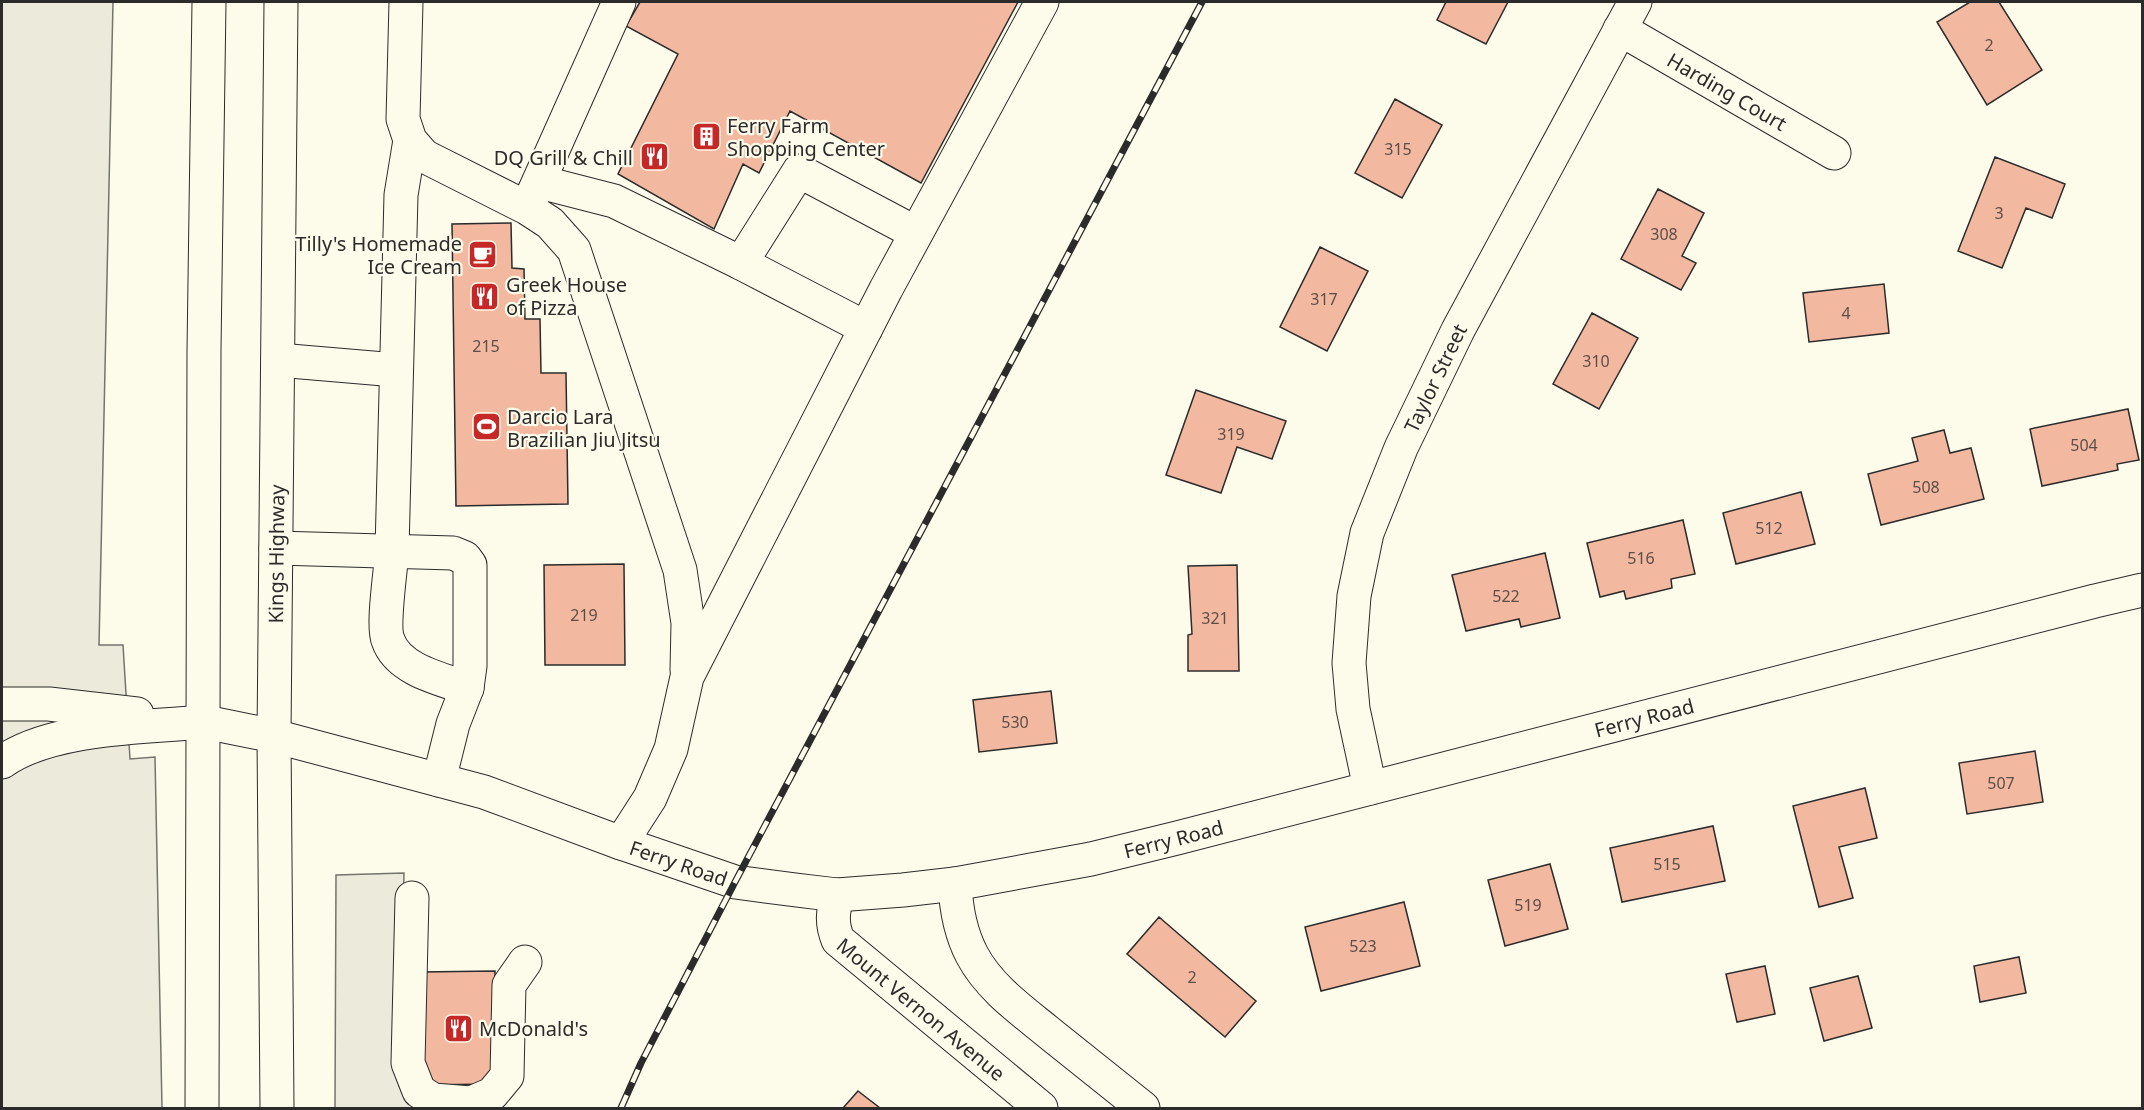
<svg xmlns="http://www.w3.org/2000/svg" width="2144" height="1110" font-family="'Noto Sans',sans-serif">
<rect width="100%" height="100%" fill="#fdfbea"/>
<!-- green -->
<path fill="#ecebdb" stroke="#74746e" stroke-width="1.5" d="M2,2H113L99,645H123L130,759L155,757L162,1108H2Z"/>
<!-- parking -->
<path fill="#eceadb" stroke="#74746e" stroke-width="1.5" d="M404,873L399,1086L424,1108H469H335L336,875Z"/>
<!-- building -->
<path fill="#f2b8a0" stroke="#2b2b2b" stroke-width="1.5" d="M640,2H1018L921,183L790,111L759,173L743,164L714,229L618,174L678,54L626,26Z
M1446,2H1508L1486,44L1437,20Z
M1970,2H1999L2042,70L1987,105L1937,22Z
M1395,99L1442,125L1402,198L1355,173Z
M1995,157L2065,184L2052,218L2026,208L2002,268L1958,251Z
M1658,189L1704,213L1682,256L1696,263L1681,290L1621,259Z
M511,223L512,268L524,269L525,319H540L541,373H566L568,504L456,506L452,224Z
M1320,247L1368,271L1327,351L1280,327Z
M1884,284L1889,333L1809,342L1803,293Z
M1592,313L1638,338L1599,409L1553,384Z
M1196,390L1286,421L1272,459L1237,447L1221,493L1166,475Z
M2128,409L2139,460L2117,464L2118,470L2042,486L2030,429Z
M1944,430L1950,453L1971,448L1984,499L1881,525L1868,474L1918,461L1912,438Z
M1801,492L1815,544L1736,564L1723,513Z
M1683,520L1695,574L1671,579L1672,588L1626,599L1624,591L1600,597L1587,543Z
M1545,553L1560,618L1521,627L1519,619L1466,631L1452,575Z
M624,564L625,665H545L544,565Z
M1237,565L1239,671H1188V635L1192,634L1188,566Z
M1051,691L1057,743L979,752L973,700Z
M2035,751L2043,802L1967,814L1959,763Z
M1865,788L1877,838L1839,847L1853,898L1819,907L1793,806Z
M1713,826L1725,881L1622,902L1610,848Z
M1550,864L1568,929L1505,946L1488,880Z
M1404,902L1420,966L1321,991L1305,927Z
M1159,917L1256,1001L1225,1037L1127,954Z
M2019,957L2026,993L1980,1002L1974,966Z
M1765,966L1775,1014L1737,1022L1726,974Z
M495,971L496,1084L422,1085L420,972Z
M1858,976L1872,1028L1824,1041L1810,988Z
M858,1091L880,1108H843Z"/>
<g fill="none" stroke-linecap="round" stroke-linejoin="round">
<defs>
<g id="minor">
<path d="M406,2L403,119L410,140L424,156L527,208L550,223L574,250L680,570L688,623L687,670"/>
<path id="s1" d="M1620,29L1834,153"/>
<path d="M410,140L401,195C397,313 396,432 392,550C391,570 382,625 388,640C398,670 441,679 467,688"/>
<path d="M540,182L614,201L741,263L866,328"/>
<path d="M530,201L619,2"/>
<path d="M741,263L799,171L916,233"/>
<path d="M278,360L396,370"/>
<path d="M276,548L453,553L465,558L470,565V666L467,688L453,724L439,780"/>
<path d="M2,704H49L137,714"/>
<path d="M2,762C51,727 145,727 205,722"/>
<path id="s2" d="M1370,788L1353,709L1349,663L1354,596L1367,533L1401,448L1458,330L1635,2"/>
<path d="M621,843L650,798L671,749L687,677L886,289L1042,2"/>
<path d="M955,884C956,909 960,932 972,955C990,989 1024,1012 1053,1036C1083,1060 1113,1084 1143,1108"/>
<path id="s3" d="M837,895C833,912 831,923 838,940L1041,1108"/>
<path d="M412,898L408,1063L419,1091L433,1100L471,1103L492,1094L507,1076L509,985L525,962"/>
</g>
<g id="major">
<path id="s4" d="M205,722L274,736L484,792L621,843L735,882L796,890L837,895L903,890L955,884L1091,859L1177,838L2095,601L2142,590"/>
<path d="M202,1108L204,350L209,2"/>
<path id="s5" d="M277,1108L274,736L281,2"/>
</g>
</defs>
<!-- minor casing -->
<use href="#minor" stroke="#2b2b2b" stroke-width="35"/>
<!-- major casing -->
<use href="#major" stroke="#2b2b2b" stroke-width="35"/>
<!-- minor -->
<use href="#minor" stroke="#fdfbea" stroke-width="33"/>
<!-- major -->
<use href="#major" stroke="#fdfbea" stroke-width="33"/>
<defs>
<path id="rail" d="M621,1108L641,1063L735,882L1202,2"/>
</defs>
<!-- rail casing -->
<use href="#rail" stroke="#2b2b2b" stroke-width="7"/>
<!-- rail -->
<use href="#rail" stroke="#fdfbea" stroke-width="4.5" stroke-dasharray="14" stroke-linecap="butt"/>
</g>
<!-- icons -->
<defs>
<symbol id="building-square" viewBox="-11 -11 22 22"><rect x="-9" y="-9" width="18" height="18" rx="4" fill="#c62828" stroke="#fdfbea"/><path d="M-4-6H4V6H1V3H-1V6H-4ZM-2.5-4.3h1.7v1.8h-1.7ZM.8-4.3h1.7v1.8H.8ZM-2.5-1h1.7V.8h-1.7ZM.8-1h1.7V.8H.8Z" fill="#fff"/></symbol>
<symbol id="restaurant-square" viewBox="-11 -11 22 22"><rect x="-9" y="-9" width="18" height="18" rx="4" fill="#c62828" stroke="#fdfbea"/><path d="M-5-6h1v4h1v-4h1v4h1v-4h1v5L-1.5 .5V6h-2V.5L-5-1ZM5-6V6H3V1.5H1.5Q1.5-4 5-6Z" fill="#fff"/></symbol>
<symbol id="cafe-square" viewBox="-11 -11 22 22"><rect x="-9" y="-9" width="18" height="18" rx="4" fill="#c62828" stroke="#fdfbea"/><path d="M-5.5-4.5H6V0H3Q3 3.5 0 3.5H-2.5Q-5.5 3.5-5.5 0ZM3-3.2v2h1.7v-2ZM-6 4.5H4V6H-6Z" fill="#fff"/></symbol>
<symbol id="stadium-square" viewBox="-11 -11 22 22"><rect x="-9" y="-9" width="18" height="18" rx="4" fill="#c62828" stroke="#fdfbea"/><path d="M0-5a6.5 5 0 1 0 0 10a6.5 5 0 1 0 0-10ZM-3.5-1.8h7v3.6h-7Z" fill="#fff"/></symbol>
</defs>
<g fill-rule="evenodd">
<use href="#building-square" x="690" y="120" width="33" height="33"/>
<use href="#restaurant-square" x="638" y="140" width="33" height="33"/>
<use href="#cafe-square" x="466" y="238" width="33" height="33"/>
<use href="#restaurant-square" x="468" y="280" width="33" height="33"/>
<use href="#stadium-square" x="470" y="410" width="33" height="33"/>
<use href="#restaurant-square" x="442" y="1012" width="33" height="33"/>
</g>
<g text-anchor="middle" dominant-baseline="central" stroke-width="4.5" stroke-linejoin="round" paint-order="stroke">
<!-- number labels -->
<g font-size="16" fill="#5d4e48">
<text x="1989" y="45">2</text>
<text x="1398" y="149">315</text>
<text x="1999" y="213">3</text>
<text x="1664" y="234">308</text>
<text x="1324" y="299">317</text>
<text x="1846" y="313">4</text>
<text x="486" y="346">215</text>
<text x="1596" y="361">310</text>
<text x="1231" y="434">319</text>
<text x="2084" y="445">504</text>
<text x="1926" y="487">508</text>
<text x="1769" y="528">512</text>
<text x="1641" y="558">516</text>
<text x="1506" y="596">522</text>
<text x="584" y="615">219</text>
<text x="1215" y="618">321</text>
<text x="1015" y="722">530</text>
<text x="2001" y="783">507</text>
<text x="1667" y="864">515</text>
<text x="1528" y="905">519</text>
<text x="1363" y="946">523</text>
<text x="1192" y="977">2</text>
</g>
<!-- street labels -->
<g font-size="20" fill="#2b2b2b" stroke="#fdfbea">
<text stroke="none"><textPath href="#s1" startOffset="124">Harding Court</textPath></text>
<text stroke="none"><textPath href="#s2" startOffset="428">Taylor Street</textPath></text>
<text stroke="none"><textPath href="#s5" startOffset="554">Kings Highway</textPath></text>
<text stroke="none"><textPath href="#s4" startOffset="1485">Ferry Road</textPath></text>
<text stroke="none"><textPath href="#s4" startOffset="999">Ferry Road</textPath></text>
<text stroke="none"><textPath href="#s4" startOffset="495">Ferry Road</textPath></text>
<text stroke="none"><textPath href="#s3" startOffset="154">Mount Vernon Avenue</textPath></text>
</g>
<!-- poi labels -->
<g font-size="20" fill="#2b2b2b" stroke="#fdfbea" text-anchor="start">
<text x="727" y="125">Ferry Farm<tspan x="727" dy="23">Shopping Center</tspan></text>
<text x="633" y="157" text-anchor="end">DQ Grill &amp; Chill</text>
<text x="462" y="243" text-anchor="end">Tilly's Homemade<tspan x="462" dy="23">Ice Cream</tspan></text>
<text x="506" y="284">Greek House<tspan x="506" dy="23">of Pizza</tspan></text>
<text x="507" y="416">Darcio Lara<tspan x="507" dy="23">Brazilian Jiu Jitsu</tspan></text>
<text x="479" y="1028">McDonald's</text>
</g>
</g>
<!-- border -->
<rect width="2144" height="1110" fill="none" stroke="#2b2b2b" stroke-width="6"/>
</svg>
